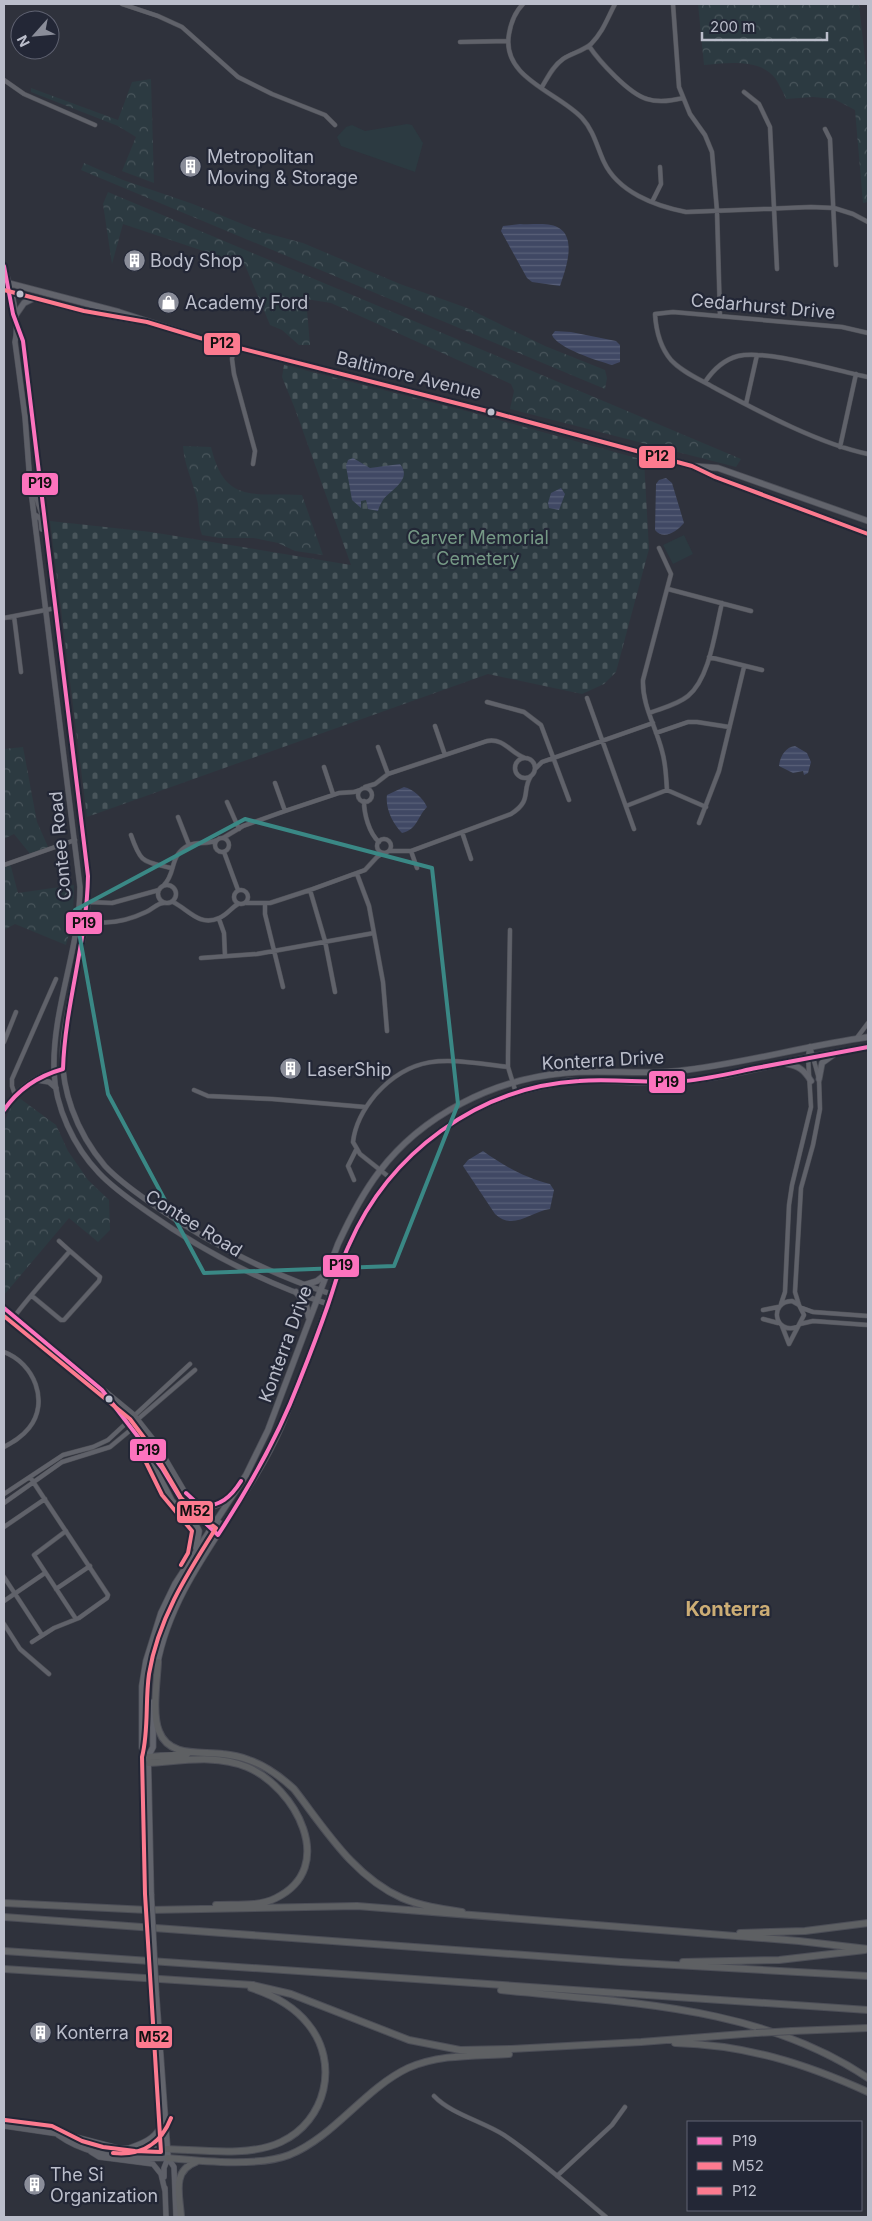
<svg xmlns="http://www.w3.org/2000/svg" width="872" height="2221" font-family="Inter,sans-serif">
<defs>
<pattern id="forest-crowns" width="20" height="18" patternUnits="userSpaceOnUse" patternTransform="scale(1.25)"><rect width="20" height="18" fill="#2c3a41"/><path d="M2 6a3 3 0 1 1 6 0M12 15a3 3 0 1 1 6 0" fill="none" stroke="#49555b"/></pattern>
<pattern id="cemetery-stones" width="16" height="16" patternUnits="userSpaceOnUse" patternTransform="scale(1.25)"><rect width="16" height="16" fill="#2c3a41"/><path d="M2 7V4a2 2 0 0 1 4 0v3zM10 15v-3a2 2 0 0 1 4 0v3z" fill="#49555b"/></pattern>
<pattern id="water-rules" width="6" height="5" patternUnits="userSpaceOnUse" patternTransform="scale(1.25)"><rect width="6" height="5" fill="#404864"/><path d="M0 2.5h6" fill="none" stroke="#5a6179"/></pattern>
</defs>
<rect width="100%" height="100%" fill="#2f323c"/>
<!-- forest -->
<path fill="url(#forest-crowns)" d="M698,4H859L868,85V202L863,203L855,110L834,99L813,97L786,99C783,92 779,84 775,78C760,58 725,63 704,65Z
M151,79L154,183L122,171L136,137L118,126L31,92V88L118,120L132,82Z
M84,163L123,180L193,204L262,232L303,243L400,284L467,308L545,346L605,370L607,378L605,389L81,170Z
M108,192L741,459L736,467L510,409L514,391L511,384L331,303L306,299L310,345H299L282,330L270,325L245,265L123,224L112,264L103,204Z
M183,446L211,447C225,505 253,492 302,495L323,555L295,551L278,543L254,538H220L202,535C197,521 200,512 197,500C193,481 184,465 183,446Z
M23,747L37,822L49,849L31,855L14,834L4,839V749Z
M10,863L18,893L74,885L73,919L66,945L15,924L4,930V865Z
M18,1097L56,1125L68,1151L88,1180L109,1200L110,1230L98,1242L69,1218L4,1295V1123L11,1106Z"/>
<!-- cemetery -->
<path fill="url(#cemetery-stones)" d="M284,365L470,412L644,460L649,549L616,672L604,684L582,694L488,674L87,817L50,521L151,532L351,565L295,409L282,377Z"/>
<!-- park -->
<path fill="#2c3a41" d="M407,124L412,125L423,143L415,172L341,146L337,137L346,127L352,125L365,131Z
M684,535L693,554L673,564L663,545Z"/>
<!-- water -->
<path fill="url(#water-rules)" d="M520,224C530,225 542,223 551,225C580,231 566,268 560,286L532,282L527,278L501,231L503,226Z
M555,331L571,332L616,341L620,345V362L612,365C598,361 557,348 552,335Z
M353,458L370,468L400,464C413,480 390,490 383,500C381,503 379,507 378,511L368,509L366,500L361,501V508L352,500L346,466L348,460Z
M666,478L672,483L684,523C677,531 664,541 655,530L656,484L659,480Z
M561,488L565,494L559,510L549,508L548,503L551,493Z
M795,746L807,753L811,762L808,773L804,775L803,771L793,773L779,766C780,757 785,747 795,746Z
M404,787C413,789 424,799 427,807C417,817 418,829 402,833C393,824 385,808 387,795Z
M483,1151C504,1166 525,1178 550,1184L554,1190L550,1209C530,1212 513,1231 495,1214L463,1166L468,1160Z"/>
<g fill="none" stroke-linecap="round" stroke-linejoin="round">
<defs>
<path id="street" d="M122,4L158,16L182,27L238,77L272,94L325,115L335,125
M523,4C515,12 511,22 509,34C501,78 558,92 582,118C594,131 597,147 604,162C618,192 655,206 686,212L811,207L834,208L853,214L868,222
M673,4L679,87L690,114L705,135L712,152L717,211L720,316
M460,42L508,41
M589,46C599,61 629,94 647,99C659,103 671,101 683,98
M4,80L24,94L95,125
M542,87C548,77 553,66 563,59C572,53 583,51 591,44C603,32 607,19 615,4
M744,92L759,104L770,127L777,269
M825,129L830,139L836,265
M652,202L661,184L660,167
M868,333L842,327L673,312L655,314C656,330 660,347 671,360C682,372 699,379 713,387C758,411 819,444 868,454
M234,347L232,359L234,374L255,451L253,464
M705,382C713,370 723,360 738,356C766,349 837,371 868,377
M746,404L757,355
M840,447L856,374
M659,548L671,574L643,680C642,705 656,727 662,751C666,764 666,777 667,790
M668,589L751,611
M14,616L21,672
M4,618L56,608
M709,657L762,670
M587,698L634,829
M487,702L524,712L541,725L569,800
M649,713C662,708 677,705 688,696C710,678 715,631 722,603
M435,726L445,755
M656,733L688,722H697L729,727
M378,747L388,774
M515 768a10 10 0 1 1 20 0a10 10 0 1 1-20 0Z
M324,767L333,794
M535,769L542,762L653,723
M275,783L285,811
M365,787L375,784L388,774L487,741C505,738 510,753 525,758
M358 795a7 7 0 1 1 14 0a7 7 0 1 1-14 0Z
M364,801C364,814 369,833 379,842
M227,802L239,829
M626,806L667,790L706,807
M178,817L189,845
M699,823L719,771L744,667
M462,832L471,859
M131,835C141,864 143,861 171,868
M223,838L243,826L285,811L339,793L354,792L360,790
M215 845a7 7 0 1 1 14 0a7 7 0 1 1-14 0Z
M377 846a7 7 0 1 1 14 0a7 7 0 1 1-14 0Z
M389,851H411L511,814C533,800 521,791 531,776
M411,851L417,868
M224,852L238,890
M4,865L75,840
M357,874L369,906L383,982L387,1031
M158 894a9 9 0 1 1 18 0a9 9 0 1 1-18 0Z
M164,885C177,872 168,856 189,845C198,841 208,845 217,840
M234 897a7 7 0 1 1 14 0a7 7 0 1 1-14 0Z
M159,890L112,903L89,902L80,912L87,920C108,926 127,921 146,912C153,909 157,903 164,903
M310,890L325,941L335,992
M173,902C188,909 199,927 219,918C227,915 231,908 238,904
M246,903H270L310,890L365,870L377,857L383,853
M265,904V914L283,987
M219,919L224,933L225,956
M510,930L508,1056V1067L516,1093
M201,958L257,954L374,933
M856,1039L868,1023
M4,1042L16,1012
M194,1090L208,1096L272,1099L365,1107
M15,1095L12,1086V1079L56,979
M389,1177L360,1154L353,1142C355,1124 365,1107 376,1094C417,1049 454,1061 508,1067
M354,1180L348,1166L356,1150
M59,1241L70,1251
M781,1304L785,1292L789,1205L792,1185L811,1107L808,1057L809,1048
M799,1305L795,1292L801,1188L813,1145L820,1109L819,1079L810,1046
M802,1308L813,1312L868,1316
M763,1310L778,1307
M14,1317C31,1294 51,1273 70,1251L100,1277L99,1281L64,1320H61L32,1296
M763,1319L778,1323
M800,1324L813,1321L868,1325
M782,1326L789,1344L804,1315L799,1305L792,1301C768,1302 775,1335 797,1327
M4,1352C34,1363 50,1402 29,1428C22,1437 13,1442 4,1447
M30,1477L108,1595L107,1598L79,1618L54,1628L32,1642
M4,1494L63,1455L93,1447L108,1440L190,1364
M4,1503L62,1462L110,1447L133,1428L138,1419L195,1370
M4,1527L45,1499
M66,1531L34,1555L76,1619
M4,1577L42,1635
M56,1589L90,1566
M4,1601L45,1573
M4,1624L20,1649L49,1674
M434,2096C451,2114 482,2121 504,2135C540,2159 572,2189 606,2217
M557,2176L612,2125L625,2107"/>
<path id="secondary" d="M4,266C11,289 20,318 15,342L25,417L30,483L80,887C80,949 52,1008 54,1071C55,1107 74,1147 99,1173C114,1189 132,1201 149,1213C204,1252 264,1283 328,1304
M17,332L23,341L88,876C91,936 68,986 63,1044C59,1088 77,1133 105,1166C120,1182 138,1194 155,1206C210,1244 268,1273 331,1294
M33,487L42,514
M35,515L41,519L42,529
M37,1080L49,1082L56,1088
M4,1110C17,1088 39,1075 63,1069
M4,1308L134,1415L156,1443L186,1494L202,1510L224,1526
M109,1398L162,1468L182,1501L218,1535
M4,2126L72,2136L118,2148L167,2149
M58,2135C88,2157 131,2160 168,2158
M91,2152L99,2157L153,2164L161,2174L165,2191
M168,2158L174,2167L176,2217
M164,2177V2168L168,2158
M165,2188L166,2217"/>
<path id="primary" d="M4,282L119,312L200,338L499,414L692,466L718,468L868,521
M4,290L84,311L133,320
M15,316L24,303L34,298
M696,468L715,477L868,534
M787,1064C799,1066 804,1070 811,1081
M819,1079L822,1063L833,1055
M304,1285L317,1281L326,1274
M296,1292L306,1304L309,1318
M150,1455L158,1474L172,1501L196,1525L199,1531L196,1548
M192,1501C207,1511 217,1507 230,1497
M157,1666C173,1576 245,1510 281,1427C298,1387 314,1345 328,1303C338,1274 348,1243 364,1215C404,1148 466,1102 543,1086C552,1085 560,1082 569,1081C604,1079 640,1084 675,1082C717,1079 760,1068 800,1059C823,1054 846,1051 868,1047
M148,1757L142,1748V1686L146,1661L161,1613L175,1584L246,1475L268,1430L338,1244C350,1218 362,1194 379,1172C422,1115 494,1079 565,1073C602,1069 640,1075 678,1071C742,1064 804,1046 868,1037
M151,1894L148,1757L153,1747V1702
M156,1993L168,2158
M130,2148C148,2142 157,2137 165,2119"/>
<path id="highway" d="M158,1662C157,1681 152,1714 159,1731C169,1758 201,1751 223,1754C232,1755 241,1757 249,1760C267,1766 281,1777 294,1789C325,1829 354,1877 402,1898C421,1906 442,1909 462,1912
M148,1757L187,1754
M149,1763C181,1761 216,1754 247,1767C295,1787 339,1867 276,1898C258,1907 235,1904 216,1905
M4,1903L148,1910L357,1906L799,1941L868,1949
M4,1917L621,1962L868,1976
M740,1933L805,1931L868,1923
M4,1951L868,2010
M683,1962L779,1960L865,1950
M4,1969L253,1985L291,1994L409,2040L460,2050L511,2049L641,2042L756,2033
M501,1990C627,2003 759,2005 868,2078
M792,2031L868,2028
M675,2043C746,2045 804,2063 868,2092
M167,2149C201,2150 250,2157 281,2142C326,2121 340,2063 308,2024C293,2005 273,1995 251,1988
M168,2158C201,2161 258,2167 289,2155C334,2137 364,2089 408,2068C439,2054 476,2056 509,2054
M181,2217C180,2196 171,2171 196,2162"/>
</defs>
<!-- street casing -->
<use href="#street" stroke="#4d4f56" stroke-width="5"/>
<!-- secondary casing -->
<use href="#secondary" stroke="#4d4f58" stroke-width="6"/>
<!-- primary casing -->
<use href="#primary" stroke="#4d4f58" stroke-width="7"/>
<!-- highway casing -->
<use href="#highway" stroke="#4c4e57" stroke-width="8"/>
<!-- street -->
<use href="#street" stroke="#60626a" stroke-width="4"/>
<!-- secondary -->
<use href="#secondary" stroke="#5e6068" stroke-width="5"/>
<!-- primary -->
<use href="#primary" stroke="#62646c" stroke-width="5.5"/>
<!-- highway -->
<use href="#highway" stroke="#5e6063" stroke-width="6"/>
<defs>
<path id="primary-bridge" d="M151,1894L156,1993"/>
<path id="highway-bridge" d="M756,2033L792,2031"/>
</defs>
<!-- primary-bridge casing -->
<use href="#primary-bridge" stroke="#4d4f58" stroke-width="7" stroke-linecap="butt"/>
<!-- highway-bridge casing -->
<use href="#highway-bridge" stroke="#4c4e57" stroke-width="8" stroke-linecap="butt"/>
<!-- primary-bridge -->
<use href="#primary-bridge" stroke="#62646c" stroke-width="5.5"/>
<!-- highway-bridge -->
<use href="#highway-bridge" stroke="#5e6063" stroke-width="6"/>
<defs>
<path id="bus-1" d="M4,266L13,314L23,341L88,876C87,941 65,1004 63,1069C38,1076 19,1088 4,1110
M4,1308L102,1390L162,1468L182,1501L218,1535C250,1486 278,1437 299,1382C309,1357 319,1331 328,1305C335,1285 340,1264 349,1245C389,1153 478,1087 579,1081C614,1078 649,1084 684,1081C708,1079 732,1073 756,1068C793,1061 831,1054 868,1047
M186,1493L200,1506C220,1507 231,1497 241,1481"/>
<path id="bus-2" d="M4,1316L130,1419L151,1447L181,1498L198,1515L216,1528C187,1574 158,1619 149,1674C145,1702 149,1730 142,1757L145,1894L161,2152L135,2151L103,2147L82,2141L52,2126L5,2120
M138,1446L162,1495L192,1531L188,1553L181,1565
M113,2153C141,2156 161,2144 171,2118"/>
<path id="bus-3" d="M4,290L84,311L147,322L200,338L499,414L692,466L715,477L868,534"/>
</defs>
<!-- bus-1 casing -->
<use href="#bus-1" stroke="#232736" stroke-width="8"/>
<!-- bus-2 casing -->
<use href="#bus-2" stroke="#232736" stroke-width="8"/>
<!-- bus-3 casing -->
<use href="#bus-3" stroke="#232736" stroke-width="8"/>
<!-- bus-1 -->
<use href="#bus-1" stroke="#fc73be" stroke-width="4"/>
<!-- bus-2 -->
<use href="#bus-2" stroke="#fc7a8f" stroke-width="4"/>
<!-- bus-3 -->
<use href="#bus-3" stroke="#fc7a8f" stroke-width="4"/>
</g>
<!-- marked area -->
<path fill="none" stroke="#3a8885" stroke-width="4" stroke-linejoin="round" d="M245,819L432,868L458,1104L394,1266L204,1273L108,1094L75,910Z"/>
<!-- icons -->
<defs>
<symbol id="building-disc" viewBox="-11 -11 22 22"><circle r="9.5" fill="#8a8d99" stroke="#232736"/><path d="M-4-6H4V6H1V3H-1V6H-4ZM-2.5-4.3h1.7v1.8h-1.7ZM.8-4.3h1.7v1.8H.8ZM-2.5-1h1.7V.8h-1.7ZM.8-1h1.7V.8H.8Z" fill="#fff"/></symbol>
<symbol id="shop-disc" viewBox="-11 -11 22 22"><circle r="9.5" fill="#8a8d99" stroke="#232736"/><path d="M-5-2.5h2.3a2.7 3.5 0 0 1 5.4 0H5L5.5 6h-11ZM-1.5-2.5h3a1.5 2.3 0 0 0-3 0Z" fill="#fff"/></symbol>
</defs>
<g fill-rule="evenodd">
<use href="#building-disc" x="178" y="154" width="25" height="25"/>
<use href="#building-disc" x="122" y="248" width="25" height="25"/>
<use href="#shop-disc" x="156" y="290" width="25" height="25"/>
<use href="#building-disc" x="278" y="1056" width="25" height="25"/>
<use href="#building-disc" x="28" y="2020" width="25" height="25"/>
<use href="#building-disc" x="22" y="2172" width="25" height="25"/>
</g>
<!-- markers -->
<g fill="#bbbecb" stroke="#232736" stroke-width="2">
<circle cx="20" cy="294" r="4.5"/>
<circle cx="491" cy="412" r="4.5"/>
<circle cx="109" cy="1399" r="4.5"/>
</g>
<g text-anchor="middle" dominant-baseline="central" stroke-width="4.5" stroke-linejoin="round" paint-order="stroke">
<!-- poi labels -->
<g font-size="18" fill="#bbbecb" stroke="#232736" text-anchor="start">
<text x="207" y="156">Metropolitan<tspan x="207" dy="21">Moving &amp; Storage</tspan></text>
<text x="150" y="260">Body Shop</text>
<text x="185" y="302">Academy Ford</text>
<text x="307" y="1069">LaserShip</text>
<text x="56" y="2032">Konterra</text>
<text x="50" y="2174">The Si<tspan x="50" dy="21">Organization</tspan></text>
</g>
<!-- street labels -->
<g font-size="18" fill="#bbbecb" stroke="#232736">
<text transform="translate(763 306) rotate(5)">Cedarhurst Drive</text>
<text transform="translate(409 375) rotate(14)">Baltimore Avenue</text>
<text transform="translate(60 846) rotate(-95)">Contee Road</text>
<text transform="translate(603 1060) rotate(-3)">Konterra Drive</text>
<text transform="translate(194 1223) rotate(32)">Contee Road</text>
<text transform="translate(285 1344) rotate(-70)">Konterra Drive</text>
</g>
<!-- park labels -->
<g font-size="18" fill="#759985" stroke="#232736">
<text x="478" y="537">Carver Memorial<tspan x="478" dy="21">Cemetery</tspan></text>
</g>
<!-- quarter labels -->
<g font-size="20" font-weight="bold" fill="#ccad75" stroke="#232736">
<text x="728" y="1609">Konterra</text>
</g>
</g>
<g stroke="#232736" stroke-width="2">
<rect x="203" y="332" width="38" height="24" rx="5" fill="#fc7a8f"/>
<rect x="638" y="445" width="38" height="24" rx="5" fill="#fc7a8f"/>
<rect x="21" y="472" width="38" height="24" rx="5" fill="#fc73be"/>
<rect x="65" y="911" width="38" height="24" rx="5" fill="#fc73be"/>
<rect x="648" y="1070" width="38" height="24" rx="5" fill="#fc73be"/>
<rect x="322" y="1254" width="38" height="24" rx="5" fill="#fc73be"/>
<rect x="129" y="1438" width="38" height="24" rx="5" fill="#fc73be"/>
<rect x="176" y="1500" width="38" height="24" rx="5" fill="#fc7a8f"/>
<rect x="135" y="2025" width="38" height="24" rx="5" fill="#fc7a8f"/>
</g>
<g font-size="14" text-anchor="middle" font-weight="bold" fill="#111">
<text x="222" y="348">P12</text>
<text x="657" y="461">P12</text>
<text x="40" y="488">P19</text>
<text x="84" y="928">P19</text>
<text x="667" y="1087">P19</text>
<text x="341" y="1270">P19</text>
<text x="148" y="1455">P19</text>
<text x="195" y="1516">M52</text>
<text x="154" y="2042">M52</text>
</g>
<!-- border -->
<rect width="872" height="2221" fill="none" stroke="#bbbecb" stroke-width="10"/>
<!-- legend -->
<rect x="687" y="2121" width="175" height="90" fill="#232736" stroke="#606372"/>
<rect x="697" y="2137" width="25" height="8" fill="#fc73be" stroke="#606372"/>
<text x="732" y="2146" font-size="15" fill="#bbbecb">P19</text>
<rect x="697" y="2162" width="25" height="8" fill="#fc7a8f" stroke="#606372"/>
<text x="732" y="2171" font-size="15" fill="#bbbecb">M52</text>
<rect x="697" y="2187" width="25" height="8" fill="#fc7a8f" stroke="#606372"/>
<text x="732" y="2196" font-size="15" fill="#bbbecb">P12</text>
<!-- north arrow -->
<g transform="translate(35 35) rotate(243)"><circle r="24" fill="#232736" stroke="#606372"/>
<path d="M0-4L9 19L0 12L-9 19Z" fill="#8a8d99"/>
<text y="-8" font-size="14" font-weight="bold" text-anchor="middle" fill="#bbbecb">N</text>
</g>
<!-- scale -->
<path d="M702 32v8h125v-8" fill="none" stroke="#bbbecb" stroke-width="2.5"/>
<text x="710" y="32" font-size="15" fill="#bbbecb" stroke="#232736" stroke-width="4" paint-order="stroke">200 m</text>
</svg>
